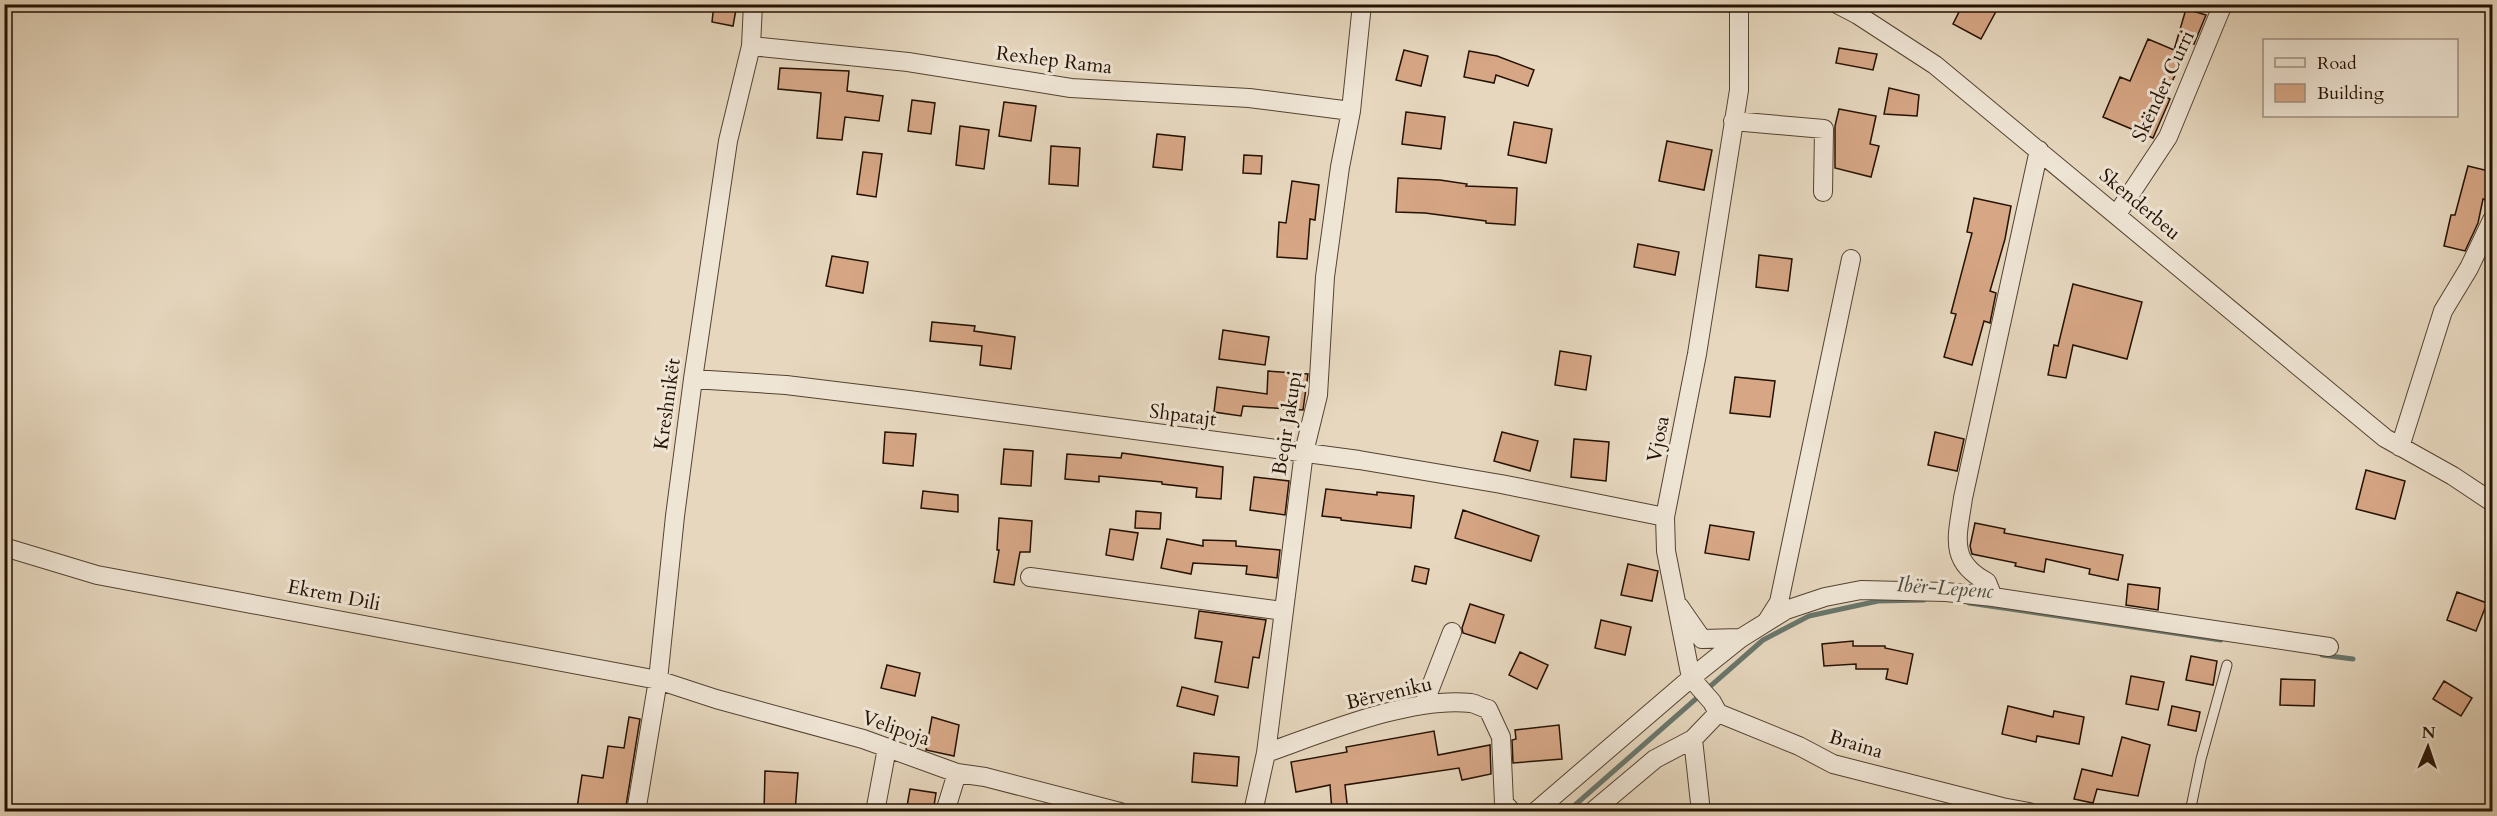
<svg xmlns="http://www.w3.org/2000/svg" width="2497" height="816" font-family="Cardo,serif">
<rect width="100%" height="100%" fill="#e6d7be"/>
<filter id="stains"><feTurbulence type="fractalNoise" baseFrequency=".00333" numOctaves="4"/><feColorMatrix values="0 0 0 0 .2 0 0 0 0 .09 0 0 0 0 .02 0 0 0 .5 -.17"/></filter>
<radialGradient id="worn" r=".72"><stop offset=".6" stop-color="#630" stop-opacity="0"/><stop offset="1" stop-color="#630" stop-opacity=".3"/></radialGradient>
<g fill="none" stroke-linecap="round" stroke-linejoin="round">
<!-- stream -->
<path stroke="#68766c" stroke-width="5" d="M1969,603L2221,640
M2322,655L2353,659
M1567,812L1763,640L1809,616L1878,601L1924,600"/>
</g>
<!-- building -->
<path fill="#d6a685" stroke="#241102" stroke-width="1.5" d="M714,4H737L733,26L712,22Z
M1963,4H2000L1981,39L1953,24Z
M2186,9L2206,15L2194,44L2190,43L2165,97L2170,99L2153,138L2103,117L2120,77L2130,81L2148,39L2174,50Z
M1839,48L1877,54L1873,70L1836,63Z
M1404,50L1428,56L1421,86L1396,80Z
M1469,51L1497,56L1534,70L1528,86L1496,75L1494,83L1464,77Z
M780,68L849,71L847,91L883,96L879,121L845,117L842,140L817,138L821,93L778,89Z
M1889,88L1919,95L1917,116L1884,114Z
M912,100L935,103L931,134L908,131Z
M1004,102L1036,106L1031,141L999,136Z
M1839,109L1876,116L1870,144L1879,146L1871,177L1835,168V126Z
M1406,112L1445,117L1441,149L1402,144Z
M1514,122L1552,129L1546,163L1508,155Z
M960,126L989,130L984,169L956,165Z
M1157,134L1185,137L1182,170L1153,167Z
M1667,141L1712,150L1704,190L1659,181Z
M1051,146L1080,148L1078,186L1049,184Z
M863,152L882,154L876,197L857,194Z
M1244,155L1262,156L1261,174L1243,173Z
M2468,166L2493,172V202L2483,199L2478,223L2465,251L2444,246L2451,215H2455Z
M1398,178L1440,180L1467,184L1466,186L1517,188L1515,225L1486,223V221L1425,213L1396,212Z
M1292,181L1319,185L1315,220L1310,219L1307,259L1277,257L1279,222L1286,223Z
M1974,198L2011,206L2005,239L1990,291L1996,293L1990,323L1984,321L1972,365L1944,357L1956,314L1951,313L1972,233L1967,232Z
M1638,244L1679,252L1675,275L1634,267Z
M1759,255L1792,259L1788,291L1756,287Z
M832,256L868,262L863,293L826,286Z
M2073,284L2142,302L2127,359L2073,345L2066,378L2048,375L2054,345L2058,346Z
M932,322L975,326L974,331L1015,337L1011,369L980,365L982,346L930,341Z
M1223,330L1269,337L1265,365L1219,359Z
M1560,351L1591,356L1586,390L1555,385Z
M1268,371L1308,374L1303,410L1243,406L1241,416L1214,412L1217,387L1267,394Z
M1735,377L1775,381L1770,417L1730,413Z
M885,432L916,434L913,466L883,463Z
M1502,432L1538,441L1530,471L1494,461Z
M1935,432L1964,439L1957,471L1928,465Z
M1574,439L1609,442L1606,481L1571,477Z
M1004,449L1033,451L1031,486L1001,484Z
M1122,453L1223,467L1221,499L1196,497L1197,488L1162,484V482L1099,476V482L1065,479L1067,454L1121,458Z
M2366,470L2405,481L2395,519L2356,509Z
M1254,477L1289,481L1285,515L1250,510Z
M1326,489L1377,495V492L1414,496L1411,528L1341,520V518L1322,516Z
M923,491L958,495V512L921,508Z
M1463,510L1539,536L1531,561L1455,538Z
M1136,511L1161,513L1160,529L1135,528Z
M999,518L1032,521L1030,552H1020L1014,585L994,582L999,550H997Z
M1975,523L2005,529L2004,533L2123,555L2118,580L2089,574L2090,569L2046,559L2044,572L2015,566L2016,563L1972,554L1970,546Z
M1710,525L1754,532L1749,560L1705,553Z
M1110,529L1138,533L1133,560L1106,555Z
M1167,539L1203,546V540L1236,541V546L1280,550L1277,578L1246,574L1247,566L1193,563L1191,574L1161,568Z
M1628,564L1658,571L1652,601L1621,595Z
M1415,566L1429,569L1426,584L1412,581Z
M2128,584L2160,588L2158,610L2126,605Z
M2457,592L2487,603L2476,631L2447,620Z
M1470,604L1504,615L1495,643L1463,633L1462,628Z
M1199,611L1266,620L1259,658L1253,657L1248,688L1215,682L1222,642L1195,638Z
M1601,620L1631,627L1625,655L1595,648Z
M1853,641V646H1885V648L1913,654L1907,684L1886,679L1888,669H1856V664L1824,666L1822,644Z
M1520,652L1548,665L1537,689L1509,675Z
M2191,656L2217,661L2213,685L2186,680Z
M887,665L920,673L915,696L881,688Z
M2131,676L2164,682L2158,710L2126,704Z
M2281,679L2315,680L2314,706L2280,705Z
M2444,681L2472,698L2461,716L2433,699Z
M1182,687L1218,696L1214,715L1177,706Z
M2008,706L2053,717L2054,711L2084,717L2079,744L2037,736L2036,742L2002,734Z
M2172,706L2200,712L2196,731L2168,725Z
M629,717L640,719L625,812H599L577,808L582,775L603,778L608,746L624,748Z
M932,717L959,725L954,756L926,750Z
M1559,725L1562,759L1513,763L1512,740L1516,739L1515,730Z
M1434,731L1438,755L1490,745L1491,774L1462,780L1459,768L1345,785L1348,812H1332L1330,785L1296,792L1291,762L1347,752L1346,747Z
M2122,737L2150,745L2138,796L2097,789L2093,803L2074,799L2082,769L2112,776Z
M1194,753L1239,757L1237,786L1192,782Z
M765,771L798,773L795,812H764Z
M910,789L936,793L933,812H906Z"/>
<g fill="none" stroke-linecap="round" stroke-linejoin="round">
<defs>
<path id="lane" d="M2190,812L2201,759L2227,665"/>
<path id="street" d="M1739,4V90L1697,354L1665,517L1666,551L1691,678L1712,702L1718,713L1799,746L1833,764L2002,807L2029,812
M1837,4L1858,15L1935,65L2385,438L2453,476L2492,502
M751,46L908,62L1071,88L1249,98L1351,111
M1733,121L1824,129L1823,192
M2117,214L2168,137L2223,4
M693,379L786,385L909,400L1359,460L1501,484L1665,517
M2400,447L2443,311L2469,268L2492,220
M4,547L97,575L658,680L716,699L863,739L957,773L985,777L1120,812
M1030,577L1283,611
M1993,597L1987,582C1947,561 1958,535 1963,498L2039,150
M1679,606L1702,639L1741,638
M1767,621L1779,602L1851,259
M1424,704L1452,632
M1266,753C1323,733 1411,696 1471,703C1477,704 1482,708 1488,709L1501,737L1504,803L1512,812
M636,812L658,680L675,516L693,379L728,141L751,46L753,4
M875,812L887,748
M945,812L957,773
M1253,812L1266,753L1304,452L1318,395L1325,277L1340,167L1351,111L1362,4
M1535,812L1691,678L1741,638L1786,610L1825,597L1861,590L1946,592L1993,597L2329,647
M1592,812L1655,759L1693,739
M1701,812L1693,739L1718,713"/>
</defs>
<!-- lane casing -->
<use href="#lane" stroke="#544231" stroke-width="11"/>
<!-- street casing -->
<use href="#street" stroke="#544231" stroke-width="20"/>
<!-- lane -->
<use href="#lane" stroke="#efe5d5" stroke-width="9"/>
<!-- street -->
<use href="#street" stroke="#efe5d5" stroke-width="18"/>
</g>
<g text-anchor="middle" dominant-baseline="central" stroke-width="6" stroke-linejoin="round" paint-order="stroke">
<!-- street labels -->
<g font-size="20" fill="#241102" stroke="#efe5d5">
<text transform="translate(1054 60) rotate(7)">Rexhep Rama</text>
<text transform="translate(2163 86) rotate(-65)">Skënder Curri</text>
<text transform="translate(2140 204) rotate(40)">Skenderbeu</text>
<text transform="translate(667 404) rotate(-82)">Kreshnikët</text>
<text transform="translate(1183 415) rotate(7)">Shpatajt</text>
<text transform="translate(1287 423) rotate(-81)">Beqir Jakupi</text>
<text transform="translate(1658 439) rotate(-79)">Vjosa</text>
<text transform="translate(334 595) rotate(11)">Ekrem Dili</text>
<text transform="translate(1389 693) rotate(-13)">Bërveniku</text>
<text transform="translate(896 728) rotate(19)">Velipoja</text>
<text transform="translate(1856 744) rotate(17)">Braina</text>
</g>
<!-- water labels -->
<g font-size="21" font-style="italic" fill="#4c4c40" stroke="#efe5d5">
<text transform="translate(1945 588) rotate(4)">Ibër-Lepenc</text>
</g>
</g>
<!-- margin -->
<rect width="2497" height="816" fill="none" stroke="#e6d7be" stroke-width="24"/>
<rect x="6" y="6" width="2485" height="804" fill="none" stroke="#241102" stroke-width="3"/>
<rect x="12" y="12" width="2473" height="792" fill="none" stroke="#241102" stroke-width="1.5"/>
<!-- legend -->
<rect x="2263" y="39" width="195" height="78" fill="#efe5d5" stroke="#9e9081" stroke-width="1.5"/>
<rect x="2275" y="58" width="30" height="9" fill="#efe5d5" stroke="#9e9081" stroke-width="1.5"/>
<text x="2317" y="69" font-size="18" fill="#241102">Road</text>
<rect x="2275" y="84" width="30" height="18" fill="#d6a685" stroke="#9e9081" stroke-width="1.5"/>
<text x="2317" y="99" font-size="18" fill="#241102">Building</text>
<!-- north arrow -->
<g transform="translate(2428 747) rotate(2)" stroke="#efe5d5" stroke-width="4.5" paint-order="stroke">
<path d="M0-4.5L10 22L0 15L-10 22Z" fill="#241102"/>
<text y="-9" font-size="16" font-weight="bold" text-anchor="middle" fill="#241102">N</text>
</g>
<rect width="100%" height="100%" filter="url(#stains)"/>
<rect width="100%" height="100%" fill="url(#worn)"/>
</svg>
